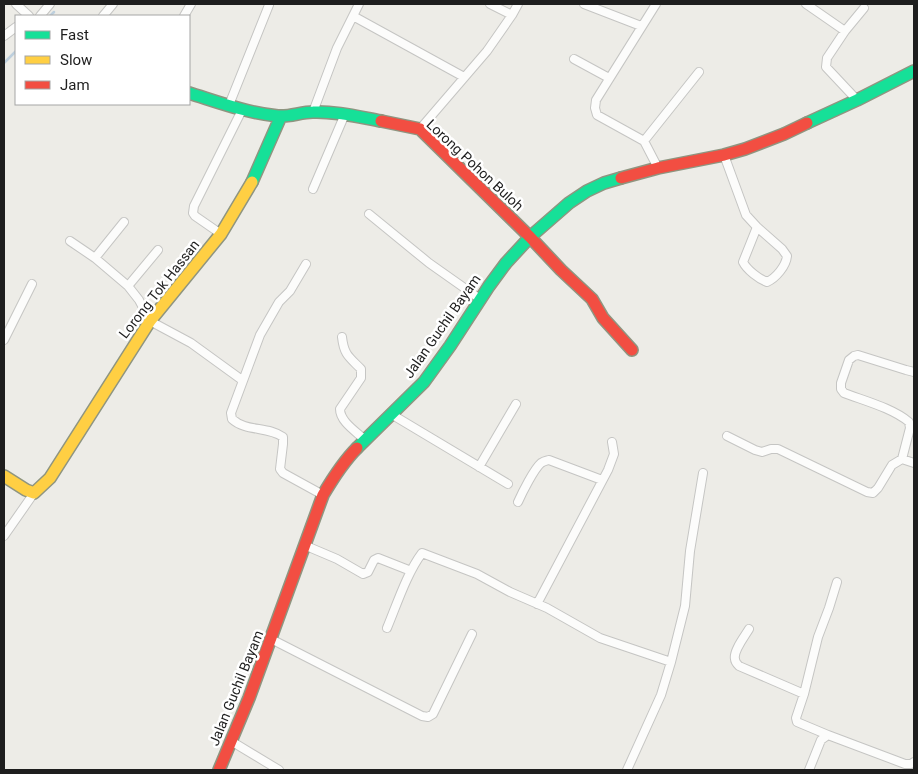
<svg xmlns="http://www.w3.org/2000/svg" width="918" height="774" font-family="Roboto,sans-serif">
<rect width="100%" height="100%" fill="#edece7"/>
<g fill="none" stroke-linecap="round" stroke-linejoin="round">
<!-- stream -->
<path stroke="#bdcfdd" stroke-width="2.5" d="M50,16L54,12
M4,63L16,51"/>
<defs>
<path id="street" d="M16,4L29,16
M584,4L641,26
M656,4L596,100L595,108L597,115L644,141L658,168
M806,4L845,31
M512,15L518,4
M40,16L50,4
M103,16L113,4
M184,16L191,4
M353,16L464,77
M4,36L16,27
M574,59L609,78
M857,100L826,67L827,58L845,31L864,8
M229,105L269,5
M313,112L337,48L359,4
M420,129L487,51L512,15L490,4
M644,141L699,72
M724,155L746,215L757,227L782,249L787,256C786,266 776,278 767,282C759,279 747,270 743,262L757,227
M313,189L345,114
M369,214L429,263L480,299
M221,234L195,216L193,213L194,206L242,110
M70,241L95,258L128,286L139,300L150,321L191,343L242,380
M95,258L124,222
M306,264L290,291L279,302L260,335L231,413L232,419C246,432 268,426 283,437V444L280,469L283,473L323,495
M128,286L158,250
M342,337C344,355 349,357 361,369V378L340,409C340,422 357,432 365,440
M4,340L32,284
M914,372L906,370L858,355L854,356L849,360L841,383V389L844,393C865,401 892,408 909,422L910,428L902,459L914,463
M391,414L508,484
M727,436L755,450L762,452L771,449H778L867,492L873,493L878,488L892,465L902,459
M479,467L516,404
M518,502C522,493 534,469 541,463C544,461 545,461 549,460L602,480
M4,536L34,493
M304,545L337,559L363,574L368,572L374,560L378,558L411,571
M537,604L608,470L614,454L612,442
M387,628C397,604 407,573 422,553L477,574L510,592L547,608L600,638L671,662
M749,629C745,636 733,651 735,659C735,662 737,664 739,666L804,694
M271,639L422,716L428,717L433,714L472,634
M828,735L797,722L796,718L804,694L818,637L829,608L837,582
M231,741L279,770
M627,770L661,695L671,662L685,606L690,551L703,473
M809,770L821,740L828,735L905,764H911L914,762"/>
<path id="fast" d="M189,93C218,102 247,113 278,116C290,117 301,112 313,112C336,111 359,117 381,121
M807,123L857,100L914,71
M252,182L281,116
M357,448L424,382L450,346L489,286L506,263L530,237L569,203L587,191L604,183L621,178"/>
<path id="slow" d="M4,476L26,490L34,493L50,478L150,321L221,234L252,182"/>
<path id="jam" d="M381,121L420,129L530,237L561,270L592,299L603,318L632,350
M621,178L658,168L724,155L745,149L784,134L807,123
M219,770L249,698L323,495C333,478 343,462 357,448"/>
</defs>
<!-- street casing -->
<use href="#street" stroke="#c5c5c3" stroke-width="10"/>
<!-- fast casing -->
<use href="#fast" stroke="#8f9580" stroke-width="14"/>
<!-- slow casing -->
<use href="#slow" stroke="#8f9580" stroke-width="14"/>
<!-- jam casing -->
<use href="#jam" stroke="#8f9580" stroke-width="14"/>
<!-- street -->
<use href="#street" stroke="#fcfcfb" stroke-width="8"/>
<!-- fast -->
<use href="#fast" stroke="#16e098" stroke-width="11"/>
<!-- slow -->
<use href="#slow" stroke="#ffcf43" stroke-width="11"/>
<!-- jam -->
<use href="#jam" stroke="#f24e42" stroke-width="11"/>
</g>
<g text-anchor="middle" dominant-baseline="central" stroke-width="5" stroke-linejoin="round" paint-order="stroke">
<!-- street labels -->
<g font-size="14" fill="#1e1e1e" stroke="#fff">
<text transform="translate(475 165) rotate(43)">Lorong Pohon Buloh</text>
<text transform="translate(159 289) rotate(-52)">Lorong Tok Hassan</text>
<text transform="translate(442 326) rotate(-55)">Jalan Guchil Bayam</text>
<text transform="translate(236 688) rotate(-68)">Jalan Guchil Bayam</text>
</g>
</g>
<!-- border -->
<rect width="918" height="774" fill="none" stroke="#1e1e1e" stroke-width="10"/>
<!-- legend -->
<rect x="15" y="15" width="175" height="90" fill="#ffffff" stroke="#a5a5a5"/>
<rect x="25" y="31" width="25" height="8" fill="#16e098" stroke="#a5a5a5"/>
<text x="60" y="40" font-size="15" fill="#1e1e1e">Fast</text>
<rect x="25" y="56" width="25" height="8" fill="#ffcf43" stroke="#a5a5a5"/>
<text x="60" y="65" font-size="15" fill="#1e1e1e">Slow</text>
<rect x="25" y="81" width="25" height="8" fill="#f24e42" stroke="#a5a5a5"/>
<text x="60" y="90" font-size="15" fill="#1e1e1e">Jam</text>
</svg>
